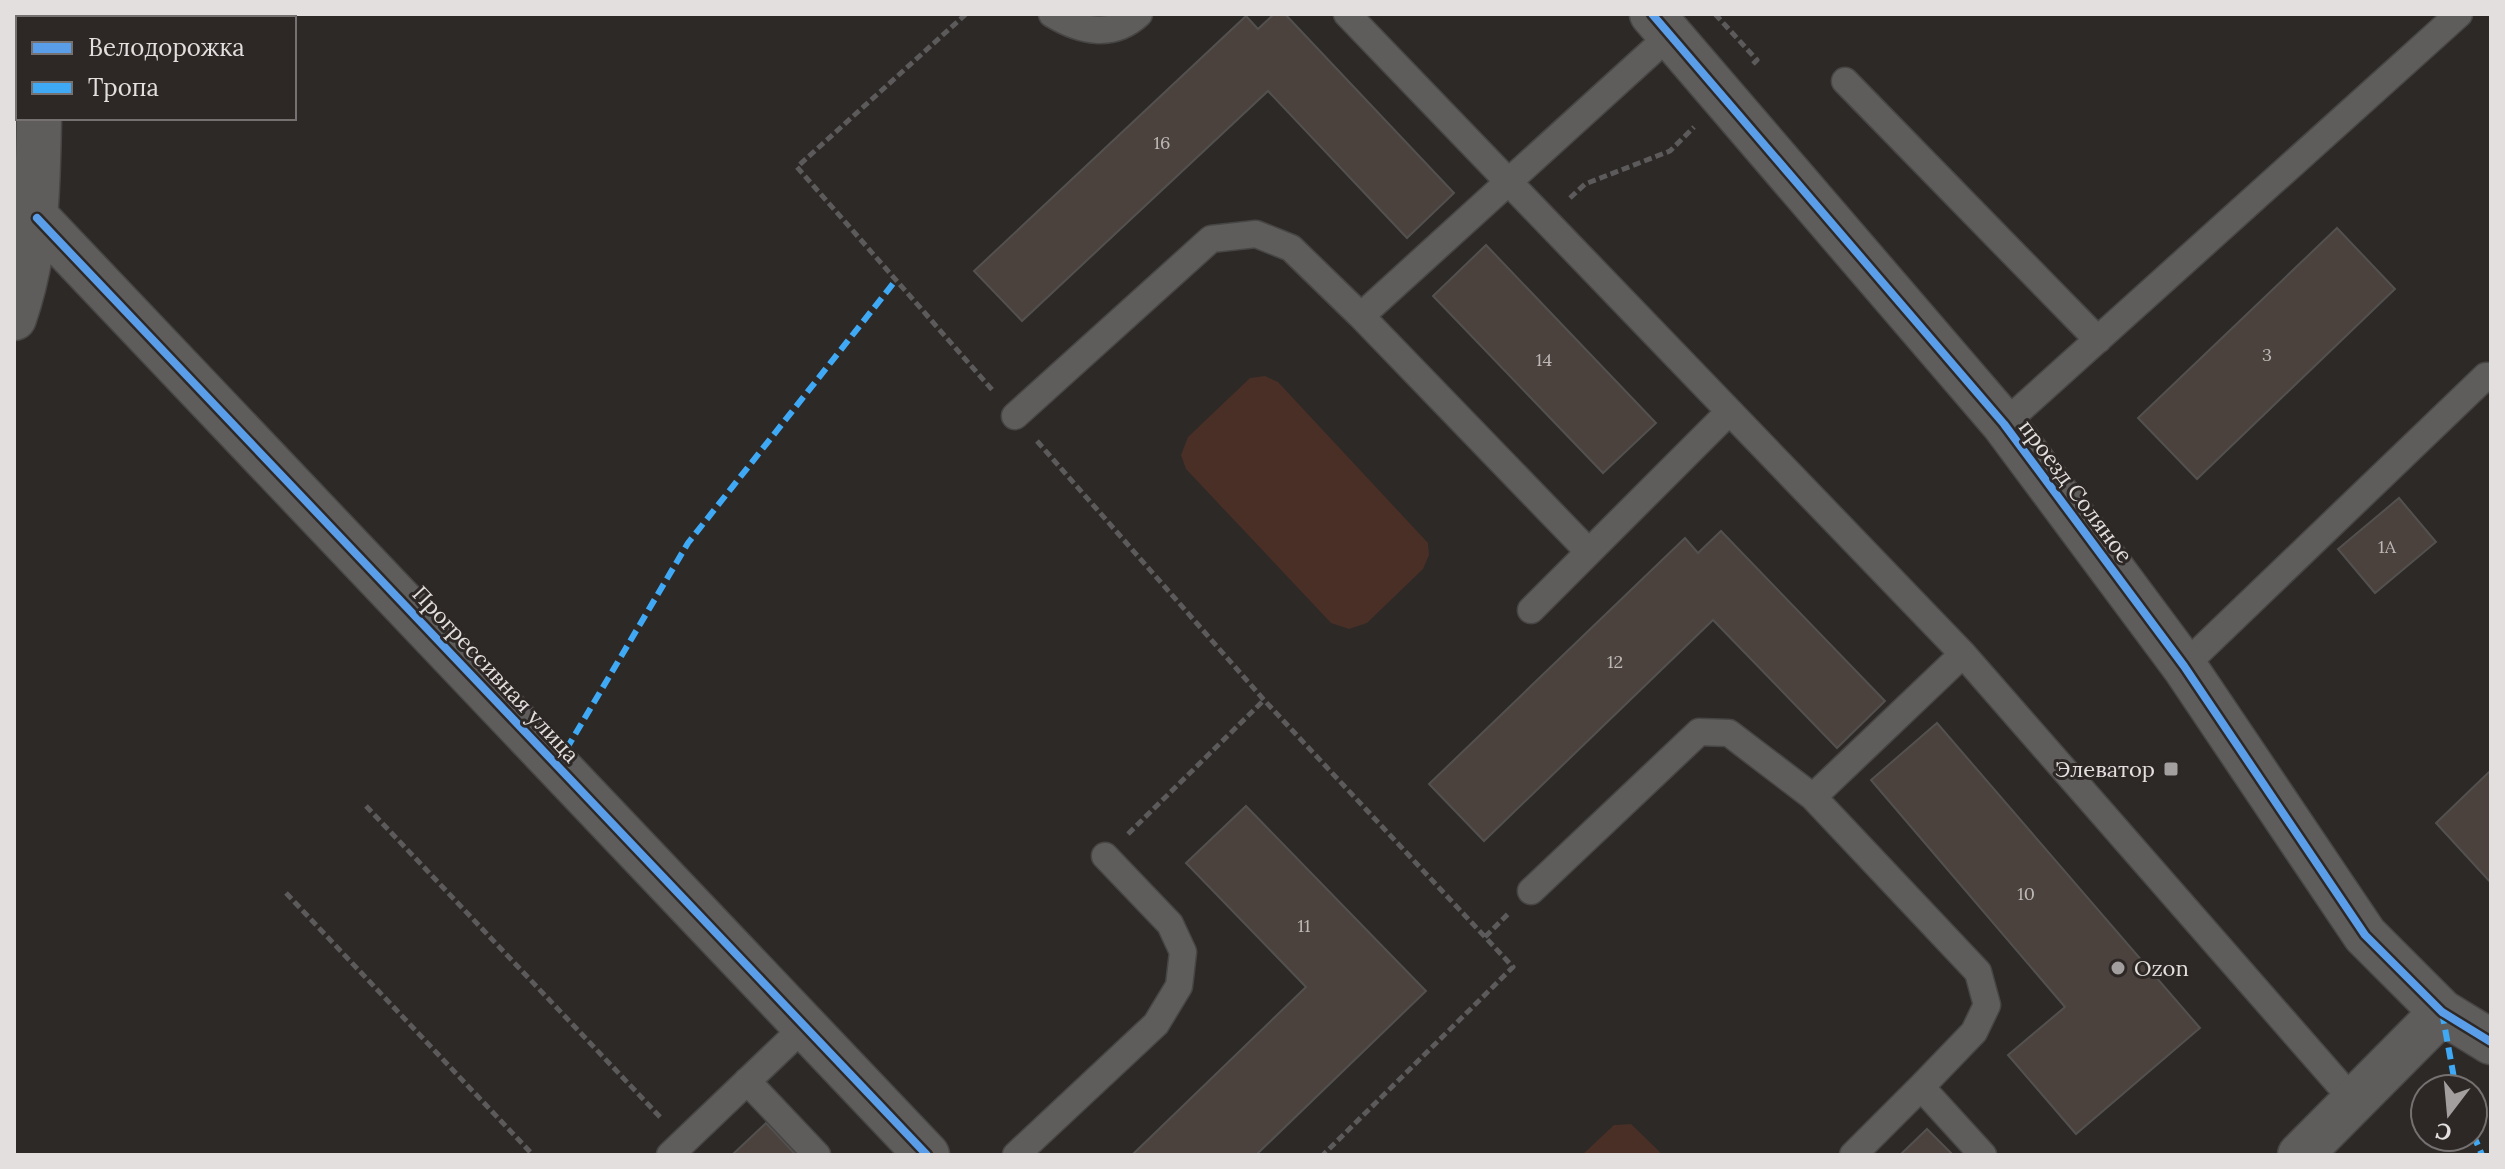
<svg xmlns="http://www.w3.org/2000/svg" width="2505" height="1169" font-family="Lora,serif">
<rect width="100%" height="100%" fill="#2c2927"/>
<!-- green -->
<path fill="#4a2f26" d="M1265,376L1278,382L1428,543L1429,555L1423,569L1367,623L1349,629L1331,623L1186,469L1181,455L1188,437L1250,378Z
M1631,1124L1663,1155H1582L1614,1125Z"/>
<!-- building -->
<path fill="#4b423d" stroke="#53514f" stroke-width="2" d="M1274,14H1285L1454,193L1407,238L1268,91L1022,321L974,271L1246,16L1258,29Z
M2337,228L2395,289L2197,479L2138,418Z
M1486,245L1656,423L1603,473L1433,296Z
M2399,498L2436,542L2375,593L2338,549Z
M1721,531L1885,701L1837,748L1713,620L1484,841L1429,784L1685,538L1698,553Z
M1937,723L2200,1028L2076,1134L2008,1055L2065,1007L1871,780Z
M2491,770V883L2436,823Z
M1246,806L1426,991L1256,1155H1132L1306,987L1186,863Z
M766,1123L796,1155H732Z
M1927,1129L1953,1155H1900Z"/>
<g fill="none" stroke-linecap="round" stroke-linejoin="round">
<defs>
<path id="service" d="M1052,14C1080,31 1112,39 1139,14
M1347,14L1963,654L2353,1100
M1845,81L2098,340
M1361,316L1671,34
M1015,416L1211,239L1256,234L1291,248L1361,316L1588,551
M2004,424L2459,14
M1531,610L1729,412
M2184,666L2486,376H2491
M1813,797L1963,654
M1531,891L1699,732L1729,733L1813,797L1978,972L1987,1005L1974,1032L1921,1087
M747,1081L817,1155
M670,1155L805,1026
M1016,1155L1156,1024L1179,986L1183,952L1170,924L1105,856
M1853,1155L1921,1087L1983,1155"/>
<path id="minor" d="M39,14L40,18
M1652,14L2004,424L2184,666L2365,935L2442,1012L2491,1042
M37,218L927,1155
M14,318C37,252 38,187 39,118
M2300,1155L2442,1012"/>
</defs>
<!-- service casing -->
<use href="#service" stroke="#484645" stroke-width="29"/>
<!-- minor casing -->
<use href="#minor" stroke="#484645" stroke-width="47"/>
<!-- path -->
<path stroke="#5c5a5a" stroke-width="5" stroke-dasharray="8 4" stroke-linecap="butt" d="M966,14L797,167L994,392
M1715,14L1757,60L1753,64
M1570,198L1585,184L1670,151L1694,127
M1037,441L1264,700L1513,967L1323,1155
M366,806L661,1118
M1128,834L1264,700
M286,893L533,1155
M1485,937L1508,914"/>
<!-- service -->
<use href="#service" stroke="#5e5d5c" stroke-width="26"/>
<!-- minor -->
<use href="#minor" stroke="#5e5d5c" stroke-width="44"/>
<!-- quiet -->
<path stroke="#3fa9f5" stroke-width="6" stroke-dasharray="12 6" stroke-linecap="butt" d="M557,765L688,543L896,280
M2442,1012L2456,1089
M2473,1134L2482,1155"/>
<defs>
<path id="cycleway" d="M1652,14L2004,424L2184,666L2365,935L2442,1012L2491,1042
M37,218L927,1155"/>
</defs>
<!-- cycleway casing -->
<use href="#cycleway" stroke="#2d2826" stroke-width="13"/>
<!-- cycleway -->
<use href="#cycleway" stroke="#5a9eea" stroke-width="8"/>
</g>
<!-- markers -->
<g fill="#a29f9e" stroke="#2d2826" stroke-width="3">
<rect x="2163" y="761" width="16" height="16" rx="4"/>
<circle cx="2118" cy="968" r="8"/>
</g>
<g text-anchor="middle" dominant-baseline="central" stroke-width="6" stroke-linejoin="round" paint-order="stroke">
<!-- number labels -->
<g font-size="18" fill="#bcb8b6">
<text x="1162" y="142">16</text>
<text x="2267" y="354">3</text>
<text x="1544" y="359">14</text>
<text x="2387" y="546">1А</text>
<text x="1615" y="661">12</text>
<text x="2026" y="893">10</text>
<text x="1304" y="925">11</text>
</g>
<!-- street labels -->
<g font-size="22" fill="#e2dfde" stroke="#2d2826">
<text transform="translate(2076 491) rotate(53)">проезд Соляное</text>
<text transform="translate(496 674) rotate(47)">Прогрессивная улица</text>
</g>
<!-- poi labels -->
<g font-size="22" fill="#e2dfde" stroke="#2d2826" text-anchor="end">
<text x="2155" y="769">Элеватор</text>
<text x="2134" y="968" text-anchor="start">Ozon</text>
</g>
</g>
<!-- border -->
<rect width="2505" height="1169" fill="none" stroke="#e2dfde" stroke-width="32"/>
<!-- legend -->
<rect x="16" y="16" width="280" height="104" fill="#2d2826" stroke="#757170" stroke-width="2"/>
<rect x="32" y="42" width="40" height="12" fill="#5a9eea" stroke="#757170" stroke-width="2"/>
<text x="88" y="56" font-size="24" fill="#e2dfde">Велодорожка</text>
<rect x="32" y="82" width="40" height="12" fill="#3fa9f5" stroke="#757170" stroke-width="2"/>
<text x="88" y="96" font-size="24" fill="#e2dfde">Тропа</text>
<!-- north arrow -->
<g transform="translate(2449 1113) rotate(196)"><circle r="38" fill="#2d2826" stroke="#757170" stroke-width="2"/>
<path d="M0-6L14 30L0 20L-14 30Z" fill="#a29f9e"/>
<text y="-12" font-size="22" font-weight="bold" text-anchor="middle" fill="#e2dfde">С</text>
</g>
</svg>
